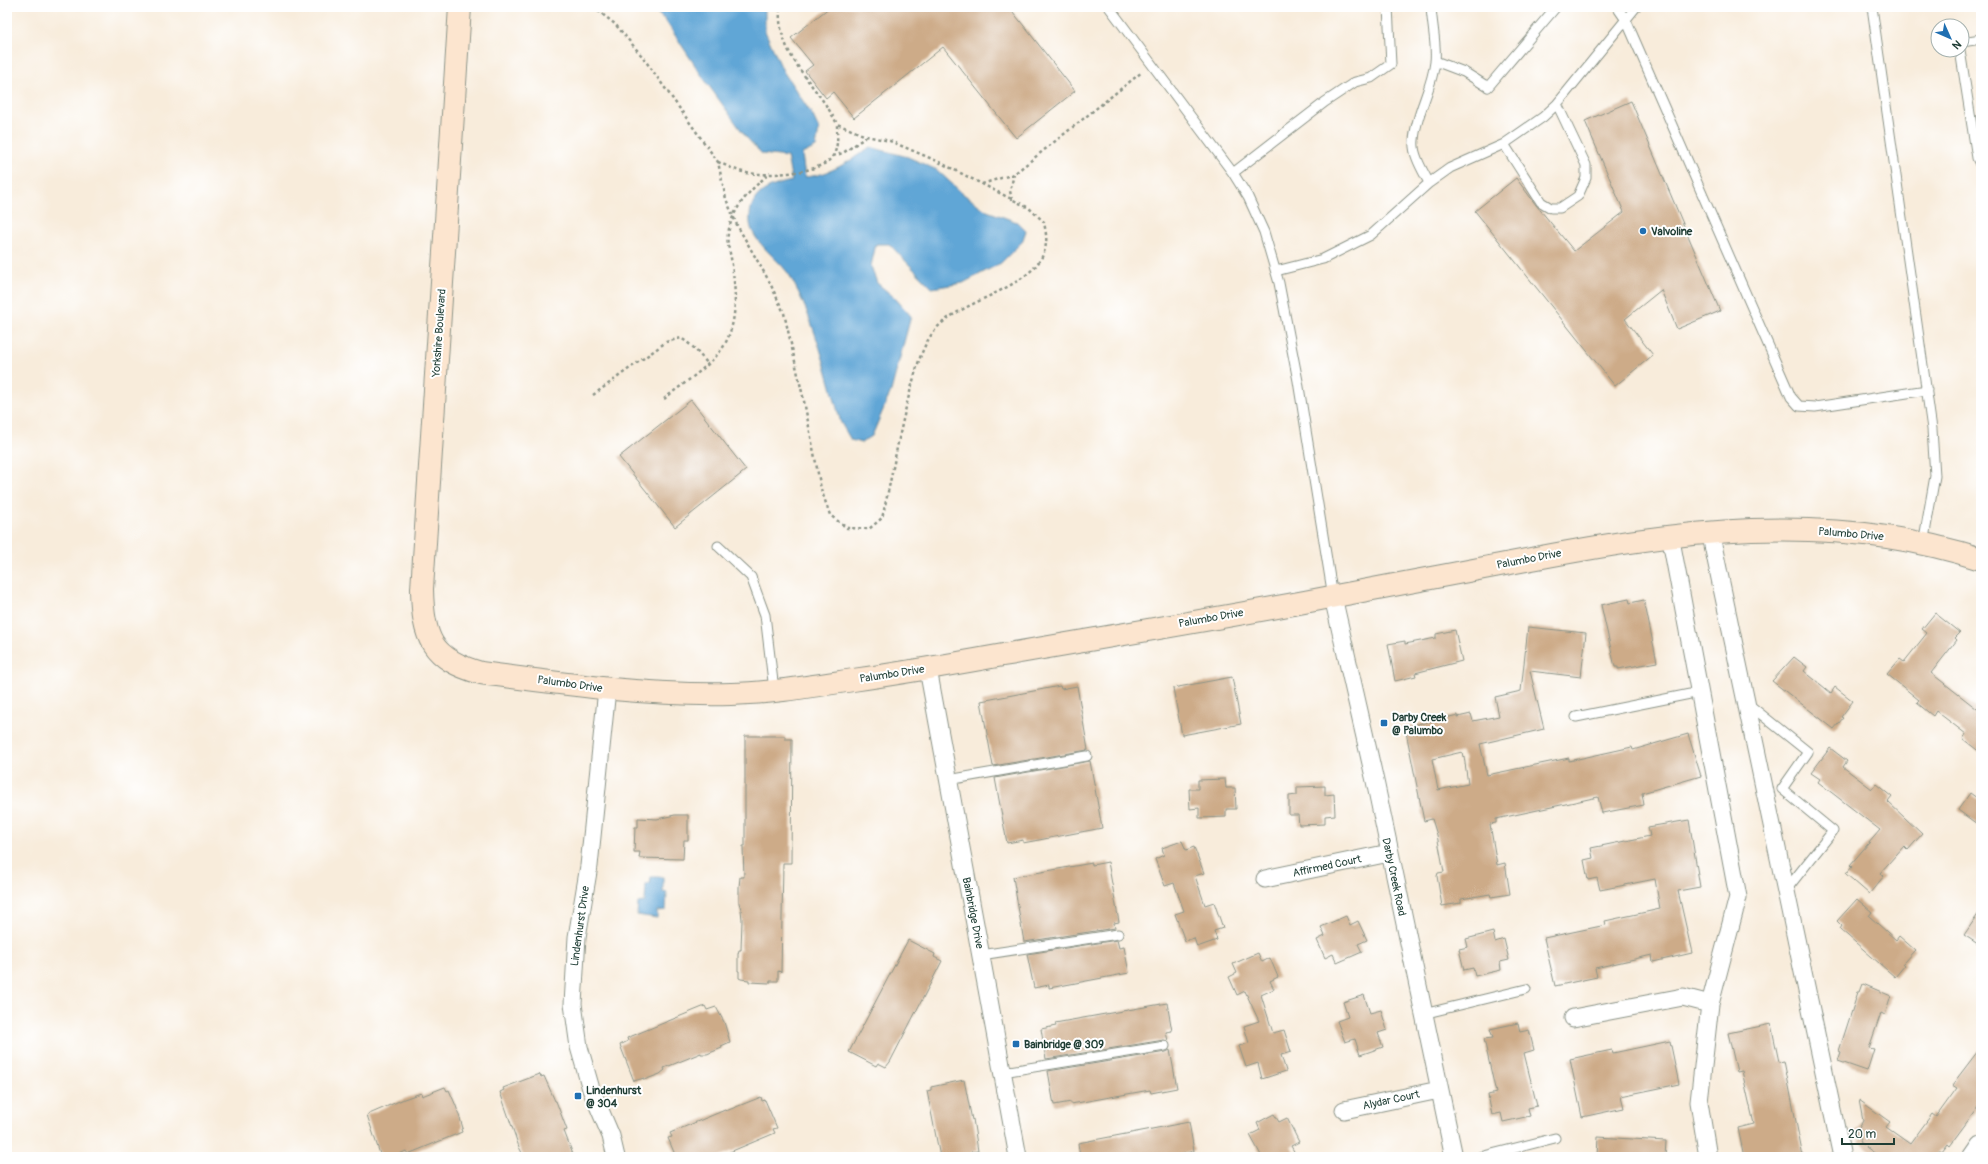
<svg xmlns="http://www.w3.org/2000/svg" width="1988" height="1164" font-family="Pangolin,sans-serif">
<rect width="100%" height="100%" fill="#fff"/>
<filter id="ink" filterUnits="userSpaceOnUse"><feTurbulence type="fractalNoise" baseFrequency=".025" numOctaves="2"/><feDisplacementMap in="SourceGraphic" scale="8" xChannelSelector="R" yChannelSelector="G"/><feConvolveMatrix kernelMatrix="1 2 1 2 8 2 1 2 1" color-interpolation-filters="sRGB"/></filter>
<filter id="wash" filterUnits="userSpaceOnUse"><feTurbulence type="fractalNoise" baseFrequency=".012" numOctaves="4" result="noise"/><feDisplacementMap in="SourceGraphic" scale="16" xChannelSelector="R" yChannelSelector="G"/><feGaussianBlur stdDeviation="0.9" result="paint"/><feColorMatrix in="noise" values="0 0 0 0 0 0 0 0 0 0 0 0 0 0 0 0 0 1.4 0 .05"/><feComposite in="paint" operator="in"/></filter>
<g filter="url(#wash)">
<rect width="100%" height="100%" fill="#f8ecdb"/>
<!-- water -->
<path fill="#61a6d6" stroke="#407285" d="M650,7H765V31L783,71L813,116L819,129L816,147L802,154L805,177C830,175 850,161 870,147L908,157L937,170L962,193L987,211L1017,222L1026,231L1022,242L1001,263L963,283L932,288L889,244H876L871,266L877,283L895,298L911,316L891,391L872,436L861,443L851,440L841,423C828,376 814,318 790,276C780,260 752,242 750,223C748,193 768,186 792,181L787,157L762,154L746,137L704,79L665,20Z
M651,877H663V892L667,893L666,910L657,911V918L637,915L638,903L645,902L646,884H650Z"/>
<g id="blocks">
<!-- building -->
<path fill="#cdab88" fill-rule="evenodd" d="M830,7H1009L1075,91L1016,138L943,47L854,118L833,92L826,98L805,71L813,65L791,38Z
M1631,101L1720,311L1677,329L1661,290L1625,319L1653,355L1615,386L1475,211L1516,178L1536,205L1574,251L1624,212L1585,121Z
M691,400L746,470L675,527L619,457Z
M1629,599L1630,603L1644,600L1657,662L1618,669V667H1615L1601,605Z
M1935,613L1960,633L1955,638L1957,640L1931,673L1981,712V753L1963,739L1966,734L1936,711L1933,716L1917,703L1919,700L1887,674L1900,659L1904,662L1927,633L1922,629Z
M1528,627L1586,633L1581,677L1530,671L1544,729L1480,744L1487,775L1569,758V761L1632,747L1633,750L1688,734L1701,776L1642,793L1644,805L1602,813L1598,797L1496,819V823L1490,824L1497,865L1505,863L1510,894L1491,897L1490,894L1461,899V903L1442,906L1437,876L1438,873L1444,872L1437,835L1432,819L1424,821L1405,727L1458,715V717L1471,714L1473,721L1499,716L1495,697L1521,691ZM1462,752L1463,757L1464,756L1468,784L1438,790L1432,759Z
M1455,630L1462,661L1415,673L1416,676L1395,681L1388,644L1405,641V644L1436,638V634Z
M1794,657L1807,667L1804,671L1831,693L1835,687L1853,701L1841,717L1843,718L1834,729L1772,681Z
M1232,677L1241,724L1182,735L1173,688Z
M1060,686L1061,689L1077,686L1088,750L993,766L981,701Z
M745,736H785V739H792L791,863H783L781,972L778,971V981H770V983L749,982V980L741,979L739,978V971H738V954L739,950H741L742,920L741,909L739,903V887L740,877H744L743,846H745Z
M1830,748L1847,761L1843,767L1872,789L1876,784L1892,797L1888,802L1922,834L1908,850L1904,846L1880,873L1884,876L1869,894L1846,874L1852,867L1850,865L1880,830L1818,782L1820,779L1811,773Z
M1090,761L1102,828L1023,843V840L1007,843L995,778Z
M1225,779L1226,788H1235L1236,809H1226V817L1199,818V808L1190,809L1189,789H1198V780Z
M1325,786V795L1334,794L1335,815L1325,816V824L1299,825L1298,815H1289V796L1297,795V787Z
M1970,793L1981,801V827L1958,810Z
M675,815H688V840H684L683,859L639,858L640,852H634L635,827H638V818L657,819Z
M1689,820L1700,887L1678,891L1692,953L1653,962L1652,955L1595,968L1597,977L1555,986L1544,938L1606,925L1605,921L1660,909L1655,879L1600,890L1597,878L1588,880L1584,860L1593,858L1591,848L1650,836L1648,827Z
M1182,841L1186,850L1194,847L1204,873L1195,876L1205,905L1214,902L1223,928L1214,931L1217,940L1197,947L1194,938L1185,941L1175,914L1184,911L1174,883L1165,886L1155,859L1164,855L1162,848Z
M1108,862L1119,922L1114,923L1115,928L1024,942L1013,877L1092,863V865Z
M1857,899L1872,912L1869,916L1896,940L1899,936L1915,950L1903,963L1905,965L1895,977L1840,929L1842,926L1837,921Z
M1981,910V946L1964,935Z
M1346,916L1350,925L1358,921L1367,940L1358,944L1362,952L1337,963L1333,954L1325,958L1317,940L1325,936L1321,927Z
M1493,932L1495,942L1504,939L1509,960L1500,962L1501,970L1475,976L1473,968L1464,970L1459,949L1468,947L1466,939Z
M908,940L935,954L934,957L942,961L890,1062L886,1067L878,1063L876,1066L849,1052Z
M1117,940L1119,948L1124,947L1129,973L1049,988V985L1034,988L1027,954Z
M1258,953L1262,962L1270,958L1278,977L1270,981L1274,989L1261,995L1273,1033L1284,1030L1291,1052L1281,1055L1286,1071L1262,1079L1258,1063L1246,1067L1239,1046L1249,1043L1244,1026L1259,1021L1245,991L1237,995L1229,977L1237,973L1233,964Z
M1863,984L1891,996L1885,1015L1881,1013L1869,1048L1874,1049L1867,1071L1838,1061L1841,1052L1839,1051L1858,992H1860Z
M1364,995L1370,1013L1381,1010L1387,1030L1378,1033L1383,1047L1360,1055L1355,1039L1345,1042L1337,1021L1348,1017L1343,1002Z
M1167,1003L1172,1031L1166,1032L1168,1041L1164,1040L1046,1059L1041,1029L1056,1026L1055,1023Z
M705,1006L707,1010L716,1007L724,1022L730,1042L721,1046L722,1048L707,1054H701V1053L664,1068L665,1070L660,1074L644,1080V1078L634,1081L620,1045L628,1041L627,1038Z
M1518,1023L1520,1032L1529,1030L1534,1050L1524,1053L1537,1106L1528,1108L1530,1116L1503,1122L1501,1113L1492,1115L1488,1095L1496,1093L1484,1039L1493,1038L1490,1029Z
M1771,1024L1779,1062L1784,1061L1803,1157H1744L1738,1128L1754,1124L1742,1071L1737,1072L1728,1033Z
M1670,1041L1679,1084L1621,1096L1624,1108L1582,1117L1570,1059L1612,1050L1613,1053Z
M1981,1047V1103L1950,1145L1948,1143L1942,1151L1940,1150L1935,1157H1880L1859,1142L1861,1139L1854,1134L1863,1121L1859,1100L1890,1122L1886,1127L1910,1144L1932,1114L1936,1117L1957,1088L1952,1085Z
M1170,1050L1177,1088L1151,1093L1150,1090L1071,1104V1102L1054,1105L1048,1071L1166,1052Z
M540,1074L541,1077L544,1076L555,1101H556L567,1130L564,1131L574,1157H524L519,1147L500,1092L504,1090L503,1088Z
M964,1080L972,1120L973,1119L978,1151L971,1152L972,1157H940L927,1091L931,1090V1087Z
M445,1087L447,1091L449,1090L456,1106L463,1128L461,1129L462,1132L408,1154L406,1151L393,1157H381L367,1115L404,1099L421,1093L422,1096Z
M761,1097L762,1101L765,1100L777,1128L773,1129L775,1133L718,1157H676L668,1138L672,1137L670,1133L725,1110L726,1111Z
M1274,1114L1279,1122L1287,1118L1299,1142L1291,1146L1297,1157H1262L1250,1135L1260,1130L1257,1123Z
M1189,1122L1194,1151L1172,1157H1080L1078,1143Z
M1598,1137L1666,1141L1665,1157H1597Z"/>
</g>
</g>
<g filter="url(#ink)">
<use href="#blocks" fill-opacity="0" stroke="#8c9488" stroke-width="1"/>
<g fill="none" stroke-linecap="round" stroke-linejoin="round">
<defs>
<path id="lane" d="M1109,7L1233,173L1248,197L1264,232L1279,283L1298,381L1333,597
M1617,7L1626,20L1791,397L1799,406L1815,407L1927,390
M1872,7L1932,429L1935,476L1923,544
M1962,42L1981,39
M1960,50L1977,158L1981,166
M1435,61L1464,72L1488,87L1556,7
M1504,144L1541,202L1551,208H1560L1578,196L1586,178V165L1557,104
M1233,173L1325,102L1355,82L1371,78L1391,64L1388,7
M1429,183C1423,171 1412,154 1414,140C1416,113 1432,89 1435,62C1437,45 1432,25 1431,7
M1276,271L1323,259L1371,235L1429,183L1450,168L1504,144L1543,117L1557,104L1636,7
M718,546L751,577L765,615L774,690
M1747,703L1808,752L1782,789L1833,831L1786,890
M1576,717L1700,692
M948,780L1087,756
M981,955L1118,934
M1423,1014L1526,989
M1003,1072L1165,1046
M1480,1157L1555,1138"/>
<path id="street" d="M1710,531L1842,1157
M1670,535L1738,897L1710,1004L1699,1102L1708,1157
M1333,597L1375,781L1454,1157
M928,669L1018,1157
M607,689L589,866L577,937L573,1004L579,1047L591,1089L611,1136L616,1157
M1265,879L1389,853
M1573,1018L1683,997L1710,1004
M1344,1110L1439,1090
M1972,1157L1981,1144"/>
<path id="secondary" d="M460,7L422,589C423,638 431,659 481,673C564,684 647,696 731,694C772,693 813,686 853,680C903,673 953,664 1003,655C1116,635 1229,617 1341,595C1401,584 1461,572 1521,561C1675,531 1828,509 1981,559"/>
</defs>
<!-- lane casing -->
<use href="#lane" stroke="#8c9488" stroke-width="11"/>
<!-- street casing -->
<use href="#street" stroke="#8c9488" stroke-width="19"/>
<!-- secondary casing -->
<use href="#secondary" stroke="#8c9488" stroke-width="24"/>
<!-- path -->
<path stroke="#8c9488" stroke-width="2.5" stroke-dasharray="3 3" stroke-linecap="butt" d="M593,7L615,24L642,56L718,162L726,199L737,225L769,281L784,313L804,401L821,489L830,515L847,528L869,529L882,518C893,474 899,429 912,385C917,366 922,346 935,330C961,298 1042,288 1046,243C1047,237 1045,228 1044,222L1029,208L937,161L890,141L866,136L837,124C817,83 776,57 780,7
M833,156L843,153L866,137
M718,162C727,166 737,171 747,173C766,176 821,174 832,157C839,148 837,135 837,124
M982,184L1014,174L1142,72
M1012,200L1010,191L1014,174
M593,395L666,342L681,338L692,346L708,364
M664,399C682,384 716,363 726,342C739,316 735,285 731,258C730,251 726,242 728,234C732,208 750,190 770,173"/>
<!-- lane -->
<use href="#lane" stroke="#fff" stroke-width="9"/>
<!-- street -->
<use href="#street" stroke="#fff" stroke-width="17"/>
<!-- secondary -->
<use href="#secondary" stroke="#fce5cf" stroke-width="22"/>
</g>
</g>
<!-- markers -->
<g fill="#1f6fb2" stroke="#fff" stroke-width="1.5">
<circle cx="1643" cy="231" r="4"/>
<rect x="1380" y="719" width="8" height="8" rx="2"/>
<rect x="1012" y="1040" width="8" height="8" rx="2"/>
<rect x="574" y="1092" width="8" height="8" rx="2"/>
</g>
<g text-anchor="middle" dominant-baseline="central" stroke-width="4" stroke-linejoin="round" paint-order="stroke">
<!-- poi labels -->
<g font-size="11" font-weight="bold" fill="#1f3d34" stroke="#fff" text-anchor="start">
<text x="1651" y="231">Valvoline</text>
<text x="1392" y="717">Darby Creek<tspan x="1392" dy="13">@ Palumbo</tspan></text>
<text x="1024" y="1044">Bainbridge @ 309</text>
<text x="586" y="1090">Lindenhurst<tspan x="586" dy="13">@ 304</tspan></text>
</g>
<!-- street labels -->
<g font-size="11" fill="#1f3d34" stroke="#fff">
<text transform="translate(439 333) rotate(-86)">Yorkshire Boulevard</text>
<text transform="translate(1851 534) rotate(5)">Palumbo Drive</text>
<text transform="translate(1529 559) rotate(-11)">Palumbo Drive</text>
<text transform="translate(1211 618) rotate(-10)">Palumbo Drive</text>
<text transform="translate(892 674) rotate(-9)">Palumbo Drive</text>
<text transform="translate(570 684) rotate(8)">Palumbo Drive</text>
<text transform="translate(1327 866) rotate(-12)">Affirmed Court</text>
<text transform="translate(1394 877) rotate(78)">Darby Creek Road</text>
<text transform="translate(973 913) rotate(79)">Bainbridge Drive</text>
<text transform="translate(580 926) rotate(-82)">Lindenhurst Drive</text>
<text transform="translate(1391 1100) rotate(-12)">Alydar Court</text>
</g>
</g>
<!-- margin -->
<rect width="1988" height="1164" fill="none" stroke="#fff" stroke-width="24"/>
<!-- north arrow -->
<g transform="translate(1950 38) rotate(135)"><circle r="19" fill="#ffffff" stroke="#a5b1ae"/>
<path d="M0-3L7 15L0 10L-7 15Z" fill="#1f6fb2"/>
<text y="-6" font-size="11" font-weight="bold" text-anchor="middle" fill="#1f3d34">N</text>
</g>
<!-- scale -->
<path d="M1842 1138v6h52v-6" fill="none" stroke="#1f3d34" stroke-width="2"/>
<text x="1848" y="1138" font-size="12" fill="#1f3d34" stroke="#ffffff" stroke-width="3" paint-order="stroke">20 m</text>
</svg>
